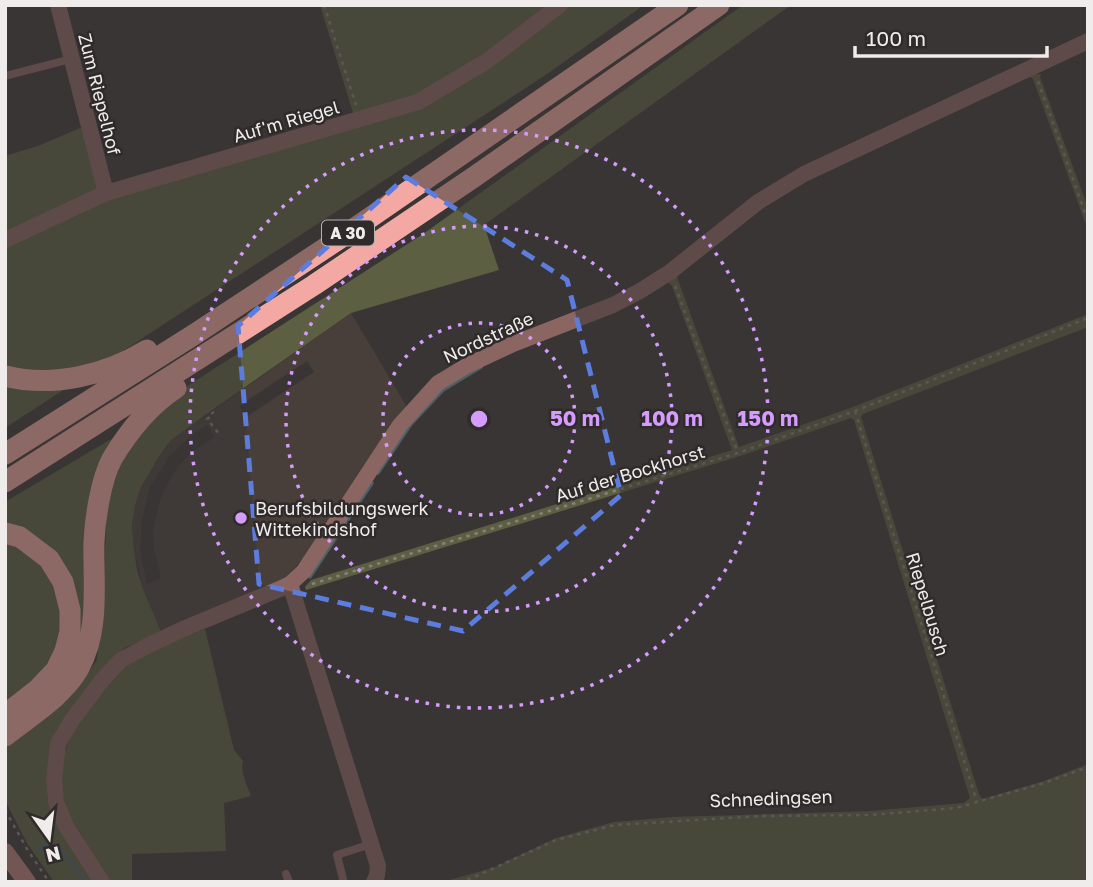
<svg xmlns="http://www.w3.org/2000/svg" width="1093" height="887" font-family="'Golos Text',sans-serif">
<rect width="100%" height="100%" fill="#393534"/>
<!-- built -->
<path fill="#483e3a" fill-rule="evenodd" d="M351,313L407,407L307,554L284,580L161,632L143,589L134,550L132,525L135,505L141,487L149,472L170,441ZM307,361L314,372L246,417L239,406ZM207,425L215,437L192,452L179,465L164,489L159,504L153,532L154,549L161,578L147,584L140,550L142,521L150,487L169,457L193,434Z"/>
<!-- green -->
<path fill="#5c5f41" d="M320,5H644L547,74L5,428V156L38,146L85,126L107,179L113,185L354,116Z
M743,5H791L484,225L499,270L351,313L208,413L170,441L158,458L141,487L135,505L132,525L134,550L137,570L143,589L161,632L124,648L79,698L53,740L46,777L48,803L96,882H54L27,843L5,800V749L24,730L70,698L97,660L104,583L107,498L119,468L137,439L162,408L189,385L423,234Z
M1041,74L1040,77L1088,208V230L1033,79L1028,75Z
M677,273L678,280L739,447L853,407L1088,314V327L863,414L861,417L979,794L982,799L1044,781L1088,764V882H443L495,867L556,838L614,822L672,817L870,811L964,803L970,798L854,420L851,418L740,456L306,590L305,587L311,580L732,450L672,286L666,280Z
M123,432L89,585L78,656V608L5,526V502Z
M5,541L16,544L42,562L55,584L63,630L52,662L17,696L5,703Z
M205,629L234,750L243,761C240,772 247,785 251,796L224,803L226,851L132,854V882H110C101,867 91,851 82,836C78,829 71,821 68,813C50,768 68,735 95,700C105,688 115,675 127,665C147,648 180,639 205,629Z"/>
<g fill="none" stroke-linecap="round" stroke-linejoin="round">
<!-- stream -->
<path stroke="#4a6167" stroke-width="3.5" d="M378,473L411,424L443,390L481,367
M310,577L372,483
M37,851L45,846L59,848L87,882"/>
<!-- path -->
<path stroke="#84807f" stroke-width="2.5" stroke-dasharray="3.5 5" stroke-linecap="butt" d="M324,5L356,105
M1038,81L1088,221
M675,286L738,453
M855,411L977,802
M214,412L212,413L213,415L207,419L220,435
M312,584L738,453L855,411L1088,318
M5,810L27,849L49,882
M459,882L472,878L556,840L615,825L761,816L870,815L956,808L1044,783L1088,767"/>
<!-- service -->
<path stroke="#8b6562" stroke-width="8" d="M5,76L71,59
M286,874L289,882
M342,882L343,879L337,855L371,844"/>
<!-- minor -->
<path stroke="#8b6562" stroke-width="16" d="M58,5L106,193
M5,240L106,193L418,102L487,61L560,5
M290,584L378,866L377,875L374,882
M102,882L66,826L56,802L54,779L58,744L72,720L103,679L121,660L147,646L183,629L282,588L290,584L304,571L400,425L438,383L468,365L513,344L613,305L640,291L670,272L758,202L804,174L1088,41"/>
<!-- secondary -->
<path stroke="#ba7e7a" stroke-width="18" d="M5,852L27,882"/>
<!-- motorway -->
<path stroke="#f4a8a3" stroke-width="21" d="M5,376C53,388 106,375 147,350
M5,454L195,334L339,239L678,5
M5,482L314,285L474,177L719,5
M5,533L20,537L49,559L63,582L70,610V632L65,651L56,670L38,689L5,715
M5,736C30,716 63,697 79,668C100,630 93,584 94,542C95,519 101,479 112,459C128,432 150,405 176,388"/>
</g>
<!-- marked area -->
<path d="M0 0H1093V887H0ZM406,177L567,280L621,495L463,631L259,584L238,326Z" fill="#393534" fill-opacity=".55" fill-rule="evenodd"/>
<path fill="none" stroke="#5c7dde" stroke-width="5" stroke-dasharray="14 9" stroke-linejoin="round" d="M406,177L567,280L621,495L463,631L259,584L238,326Z"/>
<!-- distance rings -->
<g fill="none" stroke="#d49cfc" stroke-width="3.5" stroke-dasharray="3.5 7">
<circle cx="479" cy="419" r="96"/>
<circle cx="479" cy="419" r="193"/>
<circle cx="479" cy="419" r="289"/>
</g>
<!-- markers -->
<circle fill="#d49cfc" stroke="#2f2b2a" stroke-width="2.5" cx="241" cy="518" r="7"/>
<g text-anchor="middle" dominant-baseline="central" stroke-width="5" stroke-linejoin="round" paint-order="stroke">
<!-- shield labels -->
<rect fill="#2f2b2a" stroke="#b5b2b1" stroke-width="2" x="322" y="220.5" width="52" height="25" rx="5"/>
<g font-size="16" font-weight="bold" fill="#efeceb">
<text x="348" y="233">A 30</text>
</g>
<!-- street labels -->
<g font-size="18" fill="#efeceb" stroke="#2f2b2a">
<text transform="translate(100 94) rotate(76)">Zum Riepelhof</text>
<text transform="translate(286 121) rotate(-16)">Auf'm Riegel</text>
<text transform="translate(488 337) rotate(-25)">Nordstraße</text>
<text transform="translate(630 473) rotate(-17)">Auf der Bockhorst</text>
<text transform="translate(928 604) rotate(73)">Riepelbusch</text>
<text transform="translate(771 798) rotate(-2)">Schnedingsen</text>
</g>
<!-- poi labels -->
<g font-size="18" fill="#efeceb" stroke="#2f2b2a" text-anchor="start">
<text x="255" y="508">Berufsbildungswerk<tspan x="255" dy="21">Wittekindshof</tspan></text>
</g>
</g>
<circle cx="479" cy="419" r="10" fill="#d49cfc" stroke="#2f2b2a" stroke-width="3.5"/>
<g font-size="21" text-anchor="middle" font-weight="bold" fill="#d49cfc" stroke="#2f2b2a" stroke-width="5" stroke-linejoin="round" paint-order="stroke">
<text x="575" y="426">50 m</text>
<text x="672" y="426">100 m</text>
<text x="768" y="426">150 m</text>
</g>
<!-- border -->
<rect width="1093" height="887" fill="none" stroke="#efeceb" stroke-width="14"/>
<!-- north arrow -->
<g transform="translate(49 838) rotate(166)" stroke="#2f2b2a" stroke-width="5" paint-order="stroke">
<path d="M0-5L12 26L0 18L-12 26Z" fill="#efeceb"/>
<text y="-10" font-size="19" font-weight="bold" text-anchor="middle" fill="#efeceb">N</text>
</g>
<!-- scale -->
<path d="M855 46v10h192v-10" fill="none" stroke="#efeceb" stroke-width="3.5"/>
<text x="866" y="46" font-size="21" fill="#efeceb" stroke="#2f2b2a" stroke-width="5" paint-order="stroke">100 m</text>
</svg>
